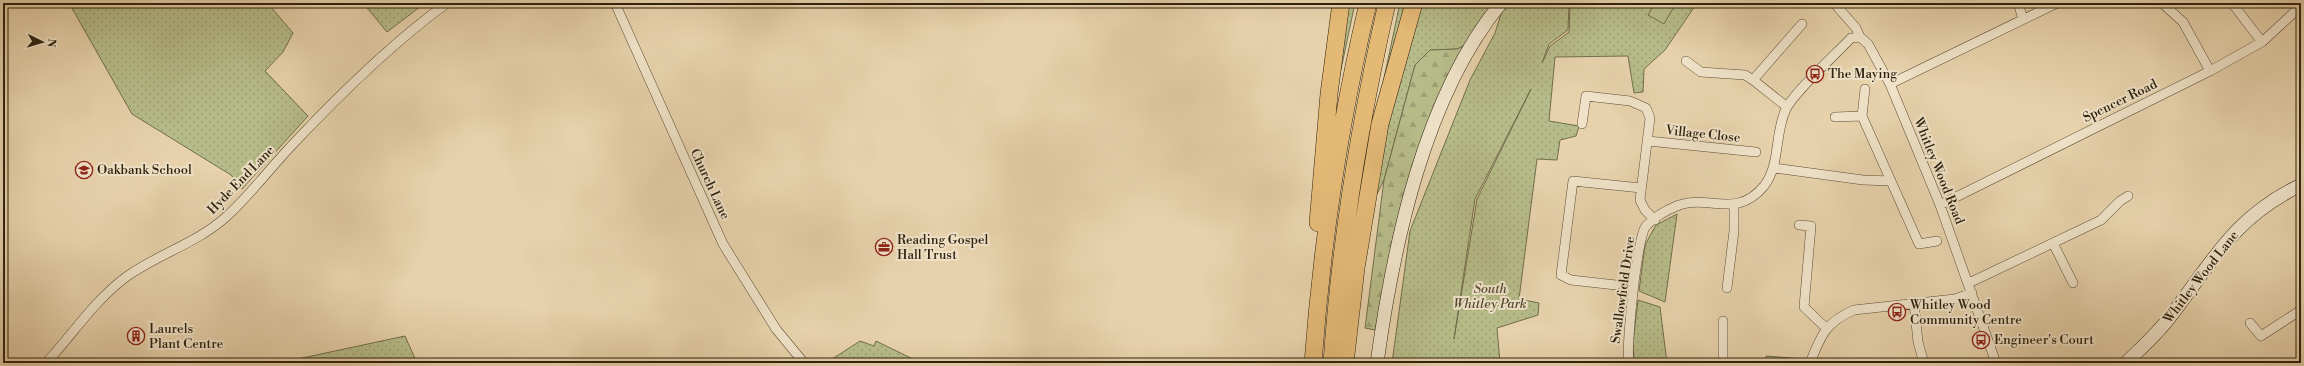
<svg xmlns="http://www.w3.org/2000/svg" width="2304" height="366" font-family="'Libre Bodoni',serif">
<defs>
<pattern id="green-dots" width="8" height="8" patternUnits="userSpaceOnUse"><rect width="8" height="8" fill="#b6bc89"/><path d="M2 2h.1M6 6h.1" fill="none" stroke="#9da175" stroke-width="1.8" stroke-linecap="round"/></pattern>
<pattern id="forest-firs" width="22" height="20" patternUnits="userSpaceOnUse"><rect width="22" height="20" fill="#b6bc89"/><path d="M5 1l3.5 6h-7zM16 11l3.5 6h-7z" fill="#9da175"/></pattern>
</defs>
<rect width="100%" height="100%" fill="#e7d2ab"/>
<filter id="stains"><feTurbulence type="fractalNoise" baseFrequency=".005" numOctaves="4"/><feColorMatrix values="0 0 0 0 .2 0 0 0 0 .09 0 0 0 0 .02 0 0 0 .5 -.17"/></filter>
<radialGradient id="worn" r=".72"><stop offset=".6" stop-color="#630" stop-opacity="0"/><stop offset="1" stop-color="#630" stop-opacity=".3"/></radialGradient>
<!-- green -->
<path fill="url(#green-dots)" stroke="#726e4c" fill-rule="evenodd" d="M69,3H273L270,6L293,33L283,52L265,71L308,116L242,189L231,175L132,114Z
M363,3H425L387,32Z
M1348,3H1355L1336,93Z
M1400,3H1408L1377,111Z
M1420,3H1493L1466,45L1457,49L1430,50L1415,65L1384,180L1373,202L1388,120Z
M1508,3H1569L1568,30L1549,44L1542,63L1550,46L1569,32L1570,3H1697L1665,50L1644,69L1643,92L1634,93L1628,56L1555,57L1549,121L1579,126L1576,136L1560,140L1557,160L1537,159L1519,299L1539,303L1538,315L1497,328L1500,363H1392L1410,231L1470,80L1495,33L1502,11ZM1531,89L1477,199L1454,339L1475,199Z
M1677,214L1665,302L1639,291L1645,245L1656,225Z
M1638,300L1660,307L1667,363H1634L1633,343Z
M405,336L417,363H290L293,360Z
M860,341L874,346L876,341L921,363H826Z
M1766,356L1803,359L1802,363H1767Z"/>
<!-- forest -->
<path fill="url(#forest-firs)" stroke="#726e4c" d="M1466,45C1456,64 1444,82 1436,101C1405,174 1391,253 1375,330L1365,328L1384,180L1415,65L1430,50L1457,49Z"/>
<!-- pitch -->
<path fill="#b6bc89" stroke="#726e4c" d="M1655,3H1676L1664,24L1648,15Z"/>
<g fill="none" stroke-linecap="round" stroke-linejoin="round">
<defs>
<path id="street" d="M615,3L723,244L776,329L804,363
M1834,3L1856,28L1860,37L1868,44L1890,84L1940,205L1996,363
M2018,3L2023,19
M2162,3L2183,22L2210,71
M2232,3L2262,42
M1686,61L1701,72L1745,75L1753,80L1802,24
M1753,80L1787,107
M1890,84L2057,3
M1865,89L1862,116L1919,244L1937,241
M1835,117L1862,116
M1582,124L1586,96L1630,101L1646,108L1650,118L1640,200L1645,210L1655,220
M1648,141L1756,152
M1774,168L1863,180L1891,181
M1940,205L2210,71L2262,42L2301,6
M1799,225L1811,226L1804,307L1826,328
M2053,243L2073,283
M1969,283L2101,220L2120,201L2128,196
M1616,285L1571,280L1561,275L1573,181L1641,188
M1727,288L1734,231V204
M1914,303L1918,342L1924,363
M1723,321V363
M2250,323L2261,336L2301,310
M46,363C73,334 94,301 126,277C158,254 197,243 226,217C251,194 271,167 294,143C341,93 391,44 447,3
M1629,363C1626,346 1637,236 1646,226C1654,217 1669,209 1679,205C1710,195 1737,219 1764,186C1781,164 1774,134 1786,109C1794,92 1836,54 1851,38L1860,37
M1810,363C1821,335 1826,322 1854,310L1955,299L1972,293"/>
<path id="secondary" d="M1377,363C1393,247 1424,96 1501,3
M2126,363C2141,348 2158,333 2170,317C2213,261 2234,217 2301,185"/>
<path id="highway" d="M1318,223L1329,94L1341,3
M1313,363C1322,242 1340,121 1368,3
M1332,363C1340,242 1360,121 1387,3
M1345,363L1356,268L1380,124L1414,3"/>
</defs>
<!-- street casing -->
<use href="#street" stroke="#5c4d36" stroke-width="10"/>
<!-- secondary casing -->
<use href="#secondary" stroke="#2e210f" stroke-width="14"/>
<!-- highway casing -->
<use href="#highway" stroke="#2e210f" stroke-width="18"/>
<!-- street -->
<use href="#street" stroke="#efe2c8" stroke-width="9"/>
<!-- secondary -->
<use href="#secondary" stroke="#efe2c8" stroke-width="13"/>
<!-- highway -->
<use href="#highway" stroke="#e4b976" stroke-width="17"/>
</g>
<!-- icons -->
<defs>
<symbol id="bus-ring" viewBox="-11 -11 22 22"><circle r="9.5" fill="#efe2c8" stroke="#8f2418" stroke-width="1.5"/><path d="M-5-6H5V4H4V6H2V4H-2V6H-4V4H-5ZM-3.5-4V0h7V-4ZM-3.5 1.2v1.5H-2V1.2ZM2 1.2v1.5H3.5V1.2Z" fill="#8f2418"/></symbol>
<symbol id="school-ring" viewBox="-11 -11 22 22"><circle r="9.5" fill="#efe2c8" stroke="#8f2418" stroke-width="1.5"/><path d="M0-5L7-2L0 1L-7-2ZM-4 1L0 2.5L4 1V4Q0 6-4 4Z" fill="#8f2418"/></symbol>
<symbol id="office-ring" viewBox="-11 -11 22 22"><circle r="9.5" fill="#efe2c8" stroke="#8f2418" stroke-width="1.5"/><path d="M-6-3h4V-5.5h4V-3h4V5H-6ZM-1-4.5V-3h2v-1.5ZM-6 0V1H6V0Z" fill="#8f2418"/></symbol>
<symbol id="building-ring" viewBox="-11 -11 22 22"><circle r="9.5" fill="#efe2c8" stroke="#8f2418" stroke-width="1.5"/><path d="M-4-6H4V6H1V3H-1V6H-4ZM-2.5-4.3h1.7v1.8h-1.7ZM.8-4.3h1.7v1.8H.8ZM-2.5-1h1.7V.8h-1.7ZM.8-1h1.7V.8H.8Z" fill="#8f2418"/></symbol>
</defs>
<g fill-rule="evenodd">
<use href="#bus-ring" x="1805" y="64" width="20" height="20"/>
<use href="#school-ring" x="74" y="160" width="20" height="20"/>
<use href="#office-ring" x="874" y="237" width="20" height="20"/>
<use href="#bus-ring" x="1887" y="302" width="20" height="20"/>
<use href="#building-ring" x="126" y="326" width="20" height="20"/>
<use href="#bus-ring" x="1971" y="330" width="20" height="20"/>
</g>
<g text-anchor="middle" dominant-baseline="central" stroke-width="4" stroke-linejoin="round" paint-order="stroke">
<!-- poi labels -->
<g font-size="13" fill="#2e210f" stroke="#efe2c8" text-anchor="start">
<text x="1828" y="74">The Maying</text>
<text x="97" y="170">Oakbank School</text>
<text x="897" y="240">Reading Gospel<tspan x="897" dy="15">Hall Trust</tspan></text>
<text x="1910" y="305">Whitley Wood<tspan x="1910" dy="15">Community Centre</tspan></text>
<text x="149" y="329">Laurels<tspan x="149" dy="15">Plant Centre</tspan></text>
<text x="1994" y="340">Engineer's Court</text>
</g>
<!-- street labels -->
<g font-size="13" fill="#2e210f" stroke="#efe2c8">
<text transform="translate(2120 101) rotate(-26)">Spencer Road</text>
<text transform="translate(1703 134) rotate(6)">Village Close</text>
<text transform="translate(1939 171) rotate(68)">Whitley Wood Road</text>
<text transform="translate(241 180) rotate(-46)">Hyde End Lane</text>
<text transform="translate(710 184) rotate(65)">Church Lane</text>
<text transform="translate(2201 277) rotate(-52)">Whitley Wood Lane</text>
<text transform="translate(1623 290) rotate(-82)">Swallowfield Drive</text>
</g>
<!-- park labels -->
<g font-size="13" font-style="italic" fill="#50482e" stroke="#efe2c8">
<text x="1490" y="289">South<tspan x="1490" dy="15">Whitley Park</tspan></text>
</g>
</g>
<!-- margin -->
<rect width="2304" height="366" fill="none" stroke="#e7d2ab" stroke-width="16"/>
<rect x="4" y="4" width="2296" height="358" fill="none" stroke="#2e210f" stroke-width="2"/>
<rect x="8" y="8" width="2288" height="350" fill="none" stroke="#2e210f"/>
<!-- north arrow -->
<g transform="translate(42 42) rotate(95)" stroke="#efe2c8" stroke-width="3" paint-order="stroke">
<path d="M0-3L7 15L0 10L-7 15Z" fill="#2e210f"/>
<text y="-6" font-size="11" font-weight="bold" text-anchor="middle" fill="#2e210f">N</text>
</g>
<rect width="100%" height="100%" filter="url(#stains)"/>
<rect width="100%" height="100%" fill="url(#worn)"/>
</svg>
